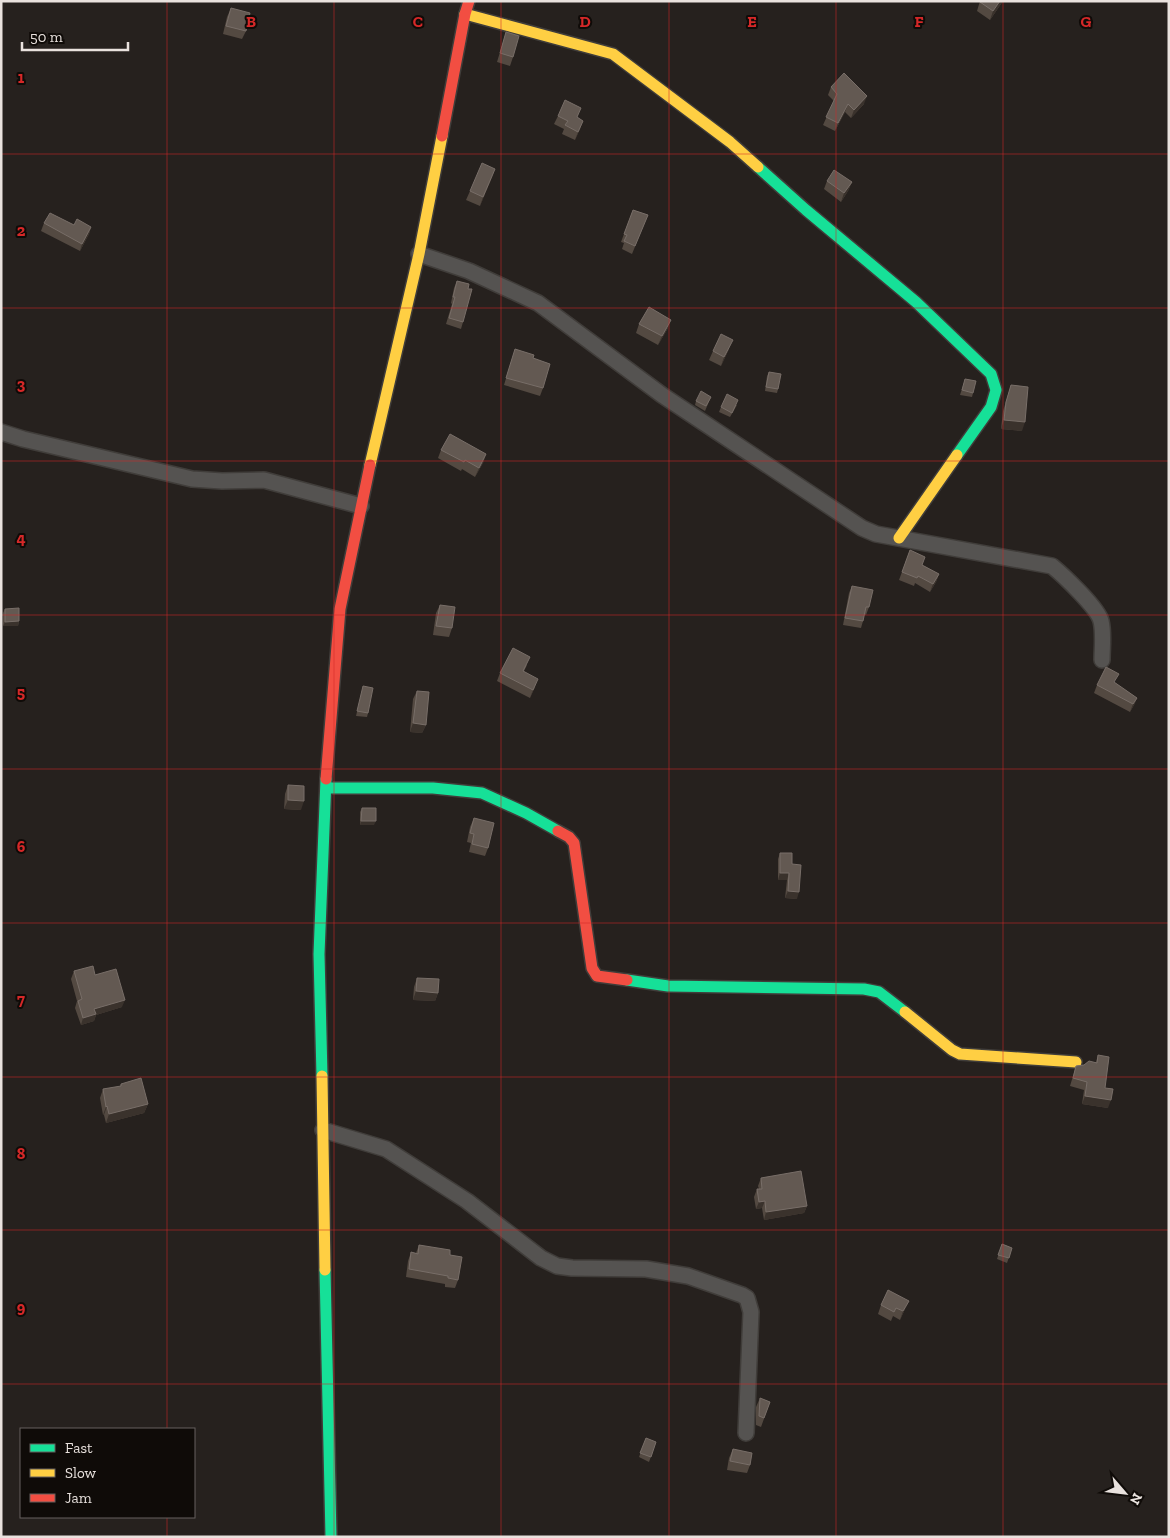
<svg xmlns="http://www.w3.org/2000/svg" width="1170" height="1538" font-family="'Zilla Slab',serif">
<rect width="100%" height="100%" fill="#26211e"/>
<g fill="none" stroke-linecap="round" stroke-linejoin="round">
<defs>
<path id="street" d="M419,254L469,271L538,303L662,395L862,528L876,534L1052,566C1063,575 1098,608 1101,621C1104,633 1102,648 1102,660
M1,432L23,439L192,479L222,481L264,480L361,506
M323,1130L386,1149L467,1201L541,1258L557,1266L572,1268L646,1269L688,1276L742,1295L747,1298L751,1312L746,1433"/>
<path id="fast" d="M758,167L806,210L916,302L991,374L996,390L991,407L957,455
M326,788H433L482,793L526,813L558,831
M627,980L668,986L864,989L879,992L905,1012
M322,1076L319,954L326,779
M325,1270L331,1537"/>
<path id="slow" d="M465,14L613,54L730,142L758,167
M370,465L419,254L442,136
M899,538L957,455
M905,1012L952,1050L960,1054L1076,1062
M322,1076L325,1270"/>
<path id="jam" d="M442,136L465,14L469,1
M326,779L340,609L370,465
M558,831L569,837L574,843L592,968L597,976L627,980"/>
</defs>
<!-- street casing -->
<use href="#street" stroke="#403d3a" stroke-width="18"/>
<!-- fast casing -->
<use href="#fast" stroke="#403d3a" stroke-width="14"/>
<!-- slow casing -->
<use href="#slow" stroke="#403d3a" stroke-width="14"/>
<!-- jam casing -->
<use href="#jam" stroke="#403d3a" stroke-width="14"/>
<!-- street -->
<use href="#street" stroke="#555351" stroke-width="15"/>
<!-- fast -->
<use href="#fast" stroke="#16e098" stroke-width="11"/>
<!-- slow -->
<use href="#slow" stroke="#ffcf43" stroke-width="11"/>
<!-- jam -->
<use href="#jam" stroke="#f24e42" stroke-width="11"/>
</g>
<!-- wall -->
<path fill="#534941" d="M980,1H1003L990,20L977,11Z
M231,8L246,31L242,39L223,34L227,17Z
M506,32L513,57L510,66L497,62Z
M831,87L864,104L851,118L845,112L835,131L823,125L834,101L828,95Z
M558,116L578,118L583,121L580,129L575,140L562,134L564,129L554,124Z
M495,169L480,206L466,200L470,191Z
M827,181L852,182L848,191L841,202L824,189Z
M633,210L648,215L632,254L622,249L624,243L621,242Z
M44,223L74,225L91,227L89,234L80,251L41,231Z
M457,281L463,322L461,329L446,324L452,304L451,303L454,288Z
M639,324L668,328L658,345L636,333Z
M515,349L533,358L543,388L540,396L504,385Z
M729,349L721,366L709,360L713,351Z
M769,372L778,389L777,393L765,391L767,376Z
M965,379L973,393L972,397L960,395Z
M1011,385L1022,431L1001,429L1003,411Z
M711,397L705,411L695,405L696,401Z
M737,405L730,417L719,412L721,407Z
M441,450L486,454L483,463L475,477L462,469L461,471L438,458Z
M910,550L922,565L939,574L936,582L930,592L915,583L914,586L899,580Z
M852,586L869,607L866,615L864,614L863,621L861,628L843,625L849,593Z
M440,605L452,628L449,637L433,635L436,613Z
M5,609L19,621L18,626H3V613Z
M527,665L524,671L535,687L530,698L497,681L500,673Z
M1115,683L1137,698L1134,705L1130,712L1094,693L1097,685Z
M363,686L368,713L367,717L356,716Z
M417,691L426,725L422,733L410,732L413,699Z
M288,785L301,810L284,809L285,794Z
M362,808L374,825H360V812Z
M474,818L488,848L485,856L469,852L471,843L467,842L470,827Z
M780,853L792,864L797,899L785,898L787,880H778V859Z
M74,971L95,975L122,1007L96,1015L94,1021L81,1025L75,1008L77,1001L71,979Z
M417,978L438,993L435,1001L413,1000L414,987Z
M1098,1055L1105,1088L1108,1108L1082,1104L1084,1090L1070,1086L1076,1066L1084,1065L1096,1062Z
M121,1084L148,1104L144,1113L106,1123L104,1115H103L100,1098L103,1089L120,1087Z
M761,1178L807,1206L804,1213L764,1220L762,1208L756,1209L754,1197L757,1189H759L758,1186Z
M1002,1244L1012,1248L1007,1263L997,1259Z
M419,1245L450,1255L458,1280L455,1288L445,1287V1284L406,1277L408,1261L411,1252L416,1253Z
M909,1301L905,1309L900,1320L893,1316L891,1321L878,1314L881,1305Z
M760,1398L770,1402L761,1427L756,1425V1407Z
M646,1438L656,1442L649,1462L639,1457Z
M733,1449L750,1465L747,1473L727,1470L729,1458Z"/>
<!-- shaded-wall -->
<path fill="#3a322c" d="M1000,1H1003L990,20L993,11Z
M867,96L864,104L851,118L854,110Z
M848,104L845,112L835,131L838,123Z
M583,121L580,129L575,140L578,132Z
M495,169L492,178L480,206L483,197Z
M852,182L848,191L841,202L844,193Z
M91,227L89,234L80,251L82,244Z
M671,320L668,328L658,345L662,336Z
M733,340L729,349L721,366L724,357Z
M1004,420L1025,422L1022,431L1001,429Z
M486,454L483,463L475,477L479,468Z
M939,574L936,582L930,592L933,584Z
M19,621L18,626H3L5,622Z
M538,679L535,687L530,698L533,690Z
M1137,698L1134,705L1130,712L1133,704Z
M413,723L426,725L422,733L410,732Z
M288,800L304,801L301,810L284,809Z
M361,821H376L374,825H360Z
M780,873H789L787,880H778Z
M788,891L799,892L797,899L785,898Z
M416,991L438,993L435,1001L413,1000Z
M125,1000L122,1007L96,1015L94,1021L81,1025L83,1018L94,1009Z
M1085,1096L1111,1100L1108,1108L1082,1104Z
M148,1104L144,1113L106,1123L109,1114Z
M107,1106L104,1115H103L106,1107Z
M765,1201L762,1208L756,1209L759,1202Z
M807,1206L804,1213L764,1220L766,1212Z
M909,1301L905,1309L900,1320L903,1311Z"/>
<!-- building -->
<path fill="#635952" stroke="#786e68" d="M980,1H1000L993,11L980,2Z
M231,8L250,13L246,31L226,26Z
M506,32L519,36L513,57L500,53Z
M844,73L867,96L854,110L848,104L838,123L826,117L837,94L831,87Z
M565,100L581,108L577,117L583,121L578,132L565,125L568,121L558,116Z
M482,163L495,169L483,197L470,191Z
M834,170L852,182L844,193L827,181Z
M633,210L648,215L635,246L624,241L627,235L624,234Z
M50,213L74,225L77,219L91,227L82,244L44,223Z
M457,281L469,284L468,289H472L463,322L449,318L455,297H453Z
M649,307L671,320L662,336L639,324Z
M721,334L733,340L724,357L713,351Z
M515,349L534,355L533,358L550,364L543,388L506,378Z
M769,372L781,374L778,389L766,387Z
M965,379L976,381L973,393L962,390Z
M1011,385L1028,387L1025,422L1004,420L1006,402Z
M701,391L711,397L706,406L696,401Z
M727,394L738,400L732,413L721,407Z
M450,434L486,454L479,468L465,460L464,462L441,450Z
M910,550L925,557L922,565L939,574L933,584L918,576L917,578L902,572Z
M852,586L873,590L869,607H866L863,621L845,618Z
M440,605L455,607L452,628L436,626Z
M19,608V621L5,622V609Z
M513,648L530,657L523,671L538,679L533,690L500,673Z
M1106,667L1119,674L1114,682L1137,698L1133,704L1097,685Z
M363,686L373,688L368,713L357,711Z
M417,691L429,692L426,725L413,723Z
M288,785L304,786V801L288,800Z
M362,808H376V821H361Z
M474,818L494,823L488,848L472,844L474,834L470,833Z
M780,853H792V864L801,865L799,892L788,891L789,873H780Z
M93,966L95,975L116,969L125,1000L94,1009L96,1014L83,1018L78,1001L82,999L74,971Z
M417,978L439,979L438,993L416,991Z
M1098,1055L1109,1057L1105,1088L1113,1089L1111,1100L1085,1096L1087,1082L1073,1078L1076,1066L1084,1065L1089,1061L1097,1063Z
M141,1078L148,1104L109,1114L107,1106L106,1107L103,1089L121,1086V1084Z
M801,1171L807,1206L766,1212L765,1201L759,1202L757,1189H762L761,1178Z
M1002,1244L1012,1248L1009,1258L998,1255Z
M419,1245L450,1250V1255L462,1257L458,1280L448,1278V1276L409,1269L411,1252L418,1254Z
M888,1290L909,1301L903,1311L896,1308L894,1312L881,1305Z
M760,1398L770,1402L764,1418L759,1416Z
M646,1438L656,1442L651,1457L640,1453Z
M733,1449L752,1453L750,1465L730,1461Z"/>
<!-- grid -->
<path fill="none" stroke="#d62828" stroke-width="1" stroke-opacity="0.55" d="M167,1V1429M334,1V1537M501,1V1537M669,1V1537M836,1V1537M1003,1V1537M1,154H1169M1,308H1169M1,461H1169M1,615H1169M1,769H1169M1,923H1169M1,1077H1169M1,1230H1169M1,1384H1169M167,1517V1537"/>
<g font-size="16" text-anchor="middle" font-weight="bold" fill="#d62828" stroke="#0f0b08" stroke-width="4" stroke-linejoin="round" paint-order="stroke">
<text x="251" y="27">B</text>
<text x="418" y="27">C</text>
<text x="585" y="27">D</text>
<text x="752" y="27">E</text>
<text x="919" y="27">F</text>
<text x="1086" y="27">G</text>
<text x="21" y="83">1</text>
<text x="21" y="236">2</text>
<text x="21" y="390">3</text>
<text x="21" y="544">4</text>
<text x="21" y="698">5</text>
<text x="21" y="852">6</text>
<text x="21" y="1005">7</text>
<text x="21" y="1159">8</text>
<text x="21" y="1313">9</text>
</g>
<!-- border -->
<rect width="1170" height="1538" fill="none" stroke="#e9e2de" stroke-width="5"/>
<!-- legend -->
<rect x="20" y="1428" width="175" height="90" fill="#0f0b08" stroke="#66615e"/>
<rect x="30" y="1444" width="25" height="8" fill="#16e098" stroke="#66615e"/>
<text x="65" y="1453" font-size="15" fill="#e9e2de">Fast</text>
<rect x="30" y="1469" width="25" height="8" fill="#ffcf43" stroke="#66615e"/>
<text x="65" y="1478" font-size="15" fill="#e9e2de">Slow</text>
<rect x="30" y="1494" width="25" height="8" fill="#f24e42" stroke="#66615e"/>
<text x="65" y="1503" font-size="15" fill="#e9e2de">Jam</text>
<!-- north arrow -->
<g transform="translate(1125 1493) rotate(118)" stroke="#0f0b08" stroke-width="4" paint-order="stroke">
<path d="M0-4L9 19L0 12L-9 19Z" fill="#e9e2de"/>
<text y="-8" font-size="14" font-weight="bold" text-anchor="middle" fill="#e9e2de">N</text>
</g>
<!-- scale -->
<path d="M22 42v8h106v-8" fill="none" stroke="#e9e2de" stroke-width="2.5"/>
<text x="30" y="42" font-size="15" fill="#e9e2de" stroke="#0f0b08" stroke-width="4" paint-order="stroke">50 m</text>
</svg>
